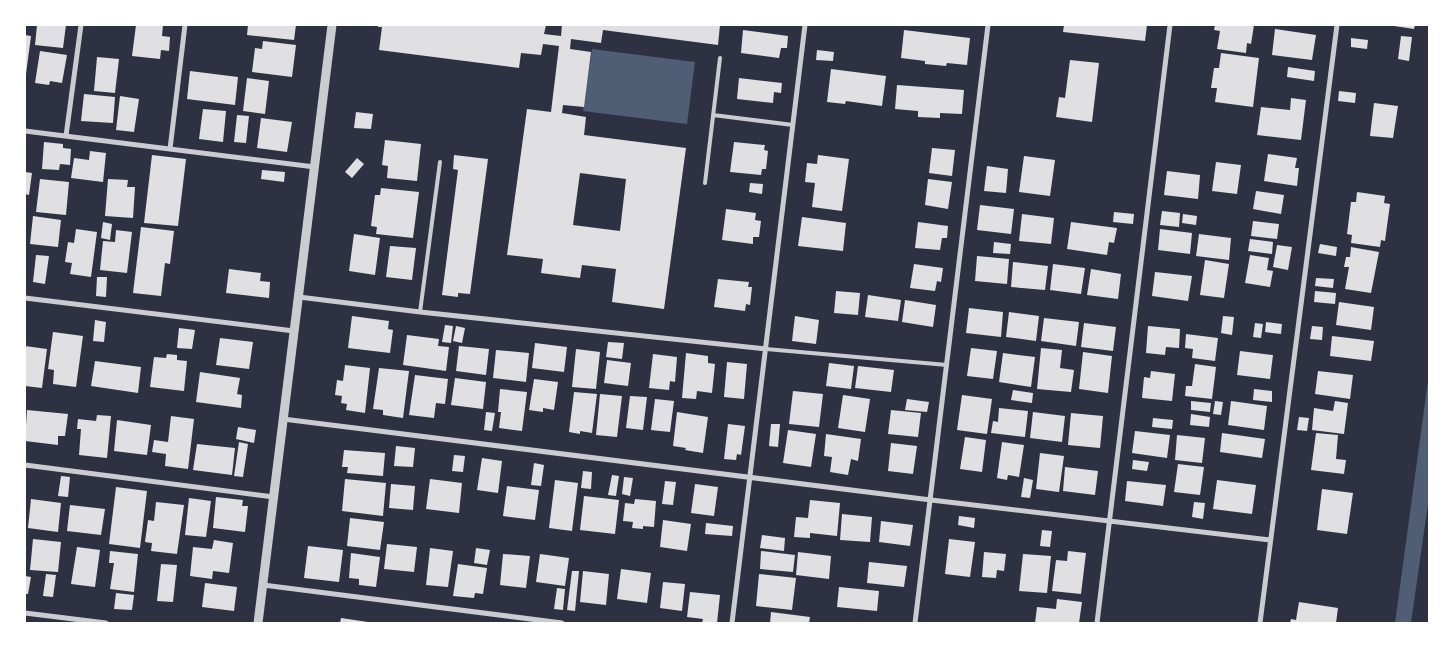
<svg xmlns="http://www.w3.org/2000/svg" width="1454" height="648" font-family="'Times New Roman',serif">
<rect width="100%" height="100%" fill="#2d3142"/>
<!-- water -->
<path fill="#4f5d75" d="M592,49L695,62L687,124L583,111Z
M1429,373V497L1411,623H1395Z"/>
<!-- building -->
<path fill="#e0e0e3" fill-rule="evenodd" d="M37,25H66L63,48L35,45Z
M136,25H163L162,36L170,37L169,51L161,50L160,59L132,56Z
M248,25H296L294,40L247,35Z
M378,25H546L544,34L561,36L562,25H720L718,45L603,30L601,43L571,39L570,49L591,52L584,107L563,105L562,113L586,117L584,135L686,148L664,309L612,302L616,269L582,265L580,278L541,273L543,259L507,255L527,109L551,112L559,46L543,44L541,55L521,53L519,68L379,50L382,27H378ZM580,173L626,179L620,231L573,225Z
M1064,25H1147L1145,41L1063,32Z
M1215,25H1254L1251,44L1247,43L1246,53L1217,49L1220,31L1214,30Z
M1394,25H1415L1414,29L1394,26Z
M1275,29L1316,35L1312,60L1272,55Z
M743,30L788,36L787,48H781L779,58L741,53Z
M904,30L970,38L967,65L947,63L946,66L925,64V61L901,58Z
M25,35L31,36L26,74H25Z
M1401,36L1412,37L1409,61L1398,59Z
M1351,38L1368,40L1367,49L1351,47Z
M263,41L296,45L292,77L252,72L255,48L262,49Z
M817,50L834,52L833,61L816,60Z
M40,51L67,55L62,83L50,81L49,85L35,83Z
M1221,53L1259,58L1253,107L1215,102L1217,88H1211L1214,68H1219Z
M97,57L119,59L115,93L94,91Z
M1070,60L1099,63L1092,122L1056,117L1059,97L1065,98Z
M1288,67L1315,71L1314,81L1287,77Z
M831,69L886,76L882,106L846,101L845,104L827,102Z
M190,71L238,77L235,105L187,99Z
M247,78L269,81L265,114L243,111Z
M739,78L782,83L781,93L774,92L773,103L737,99Z
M897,85L964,90L962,114L940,113V118L918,117V111L895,109Z
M1339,91L1356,93L1355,103L1338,101Z
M84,94L115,97L113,123L81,121Z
M120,96L139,99L134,132L116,130Z
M1291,98L1306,100L1301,140L1257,135L1261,107L1290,110Z
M1374,103L1398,106L1393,138L1370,136Z
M203,109L226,111L223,142L199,139Z
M356,112L373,114L371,129L354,128Z
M237,115L249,116L246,143L234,142Z
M261,118L292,122L287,152L257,148Z
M385,140L421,144L417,181L387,178L388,166L382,165Z
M44,142L63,144V148L71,149L70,165L60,164L59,170L42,169Z
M734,142L765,145L764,150L768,151L766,169H762L761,175L730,172Z
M932,148L955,150L952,176L929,173Z
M90,151L106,153L103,182L71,178L74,158L89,160Z
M1268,154L1297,158L1295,168H1299L1297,186L1264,181Z
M152,155L186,159L178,226L144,223Z
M454,155L488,159L470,294L458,293V297L442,295L458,170L453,169Z
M818,155L849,159L842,211L812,207L815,183L805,182L807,163L817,164Z
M1024,156L1055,160L1050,196L1019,192Z
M357,158L364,164L352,178L345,172Z
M1216,162L1241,165L1237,194L1212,191Z
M987,166L1008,169L1006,193L984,191Z
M262,170L285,172L284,182L261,179Z
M1167,171L1200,175L1198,199L1164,195Z
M25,172L32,173L29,195L25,194Z
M40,179L69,182L66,215L36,212Z
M108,179L128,180L127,187H135L133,218L105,216Z
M928,179L952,182L948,209L925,205Z
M750,183L763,184L762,194L749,192Z
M381,188L419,192L413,238L376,234L377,227L371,226L375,195H380Z
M1256,191L1284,195L1281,214L1253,209Z
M1357,192L1385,196L1384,203L1390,204L1385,241L1381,240L1380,247L1351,243L1352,235L1347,234L1351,202H1356Z
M980,205L1014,209L1011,234L977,230Z
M726,209L756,213L755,220L761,221L759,237H753V244L722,240Z
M1162,211L1180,213L1179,227L1160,225Z
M1114,212L1134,214L1133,224L1113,222Z
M1022,214L1054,218L1051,244L1019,241Z
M1183,214L1197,216L1196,225L1182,223Z
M33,216L61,220L58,247L30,244Z
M802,217L846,223L843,251L798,246Z
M1253,221L1279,224L1277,239L1251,236Z
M103,222L112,224L110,240L101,238Z
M918,222L948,226L947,238H942L940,250L915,248Z
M1071,222L1117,228L1114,243L1109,242L1107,255L1067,249Z
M141,227L174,231L170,264L165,263L161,296L133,293Z
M76,229L97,232L91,277L70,274L72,263L65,262L68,242L74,243Z
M1160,229L1192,233L1190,254L1158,250Z
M116,230L132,232L127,273L100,270L103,241L115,242Z
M354,234L380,238L375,275L349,271Z
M1199,234L1231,238L1229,260L1196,256Z
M1250,239L1273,242L1272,254L1248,251Z
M994,242L1011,244L1010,254L993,253Z
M1320,244L1337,247L1336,256L1318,253Z
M1277,245L1292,247L1288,270L1273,267Z
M390,246L416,248L412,280L386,277Z
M1351,247L1379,252L1371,293L1345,289L1349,267H1344L1346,257H1350Z
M36,255L49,256L45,284L33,282Z
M1250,255L1269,258L1267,270L1273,271L1270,287L1245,283Z
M977,256L1009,259L1007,284L975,281Z
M1205,260L1229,264L1224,298L1200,295Z
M1013,262L1048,266L1045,290L1011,287Z
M914,264L943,268L941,282L937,281L935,291L910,288Z
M1053,264L1085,268L1081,294L1050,290Z
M229,269L261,273L260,281L270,282L269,298L226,293Z
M1091,269L1121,274L1118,299L1087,295Z
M1155,272L1192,276L1188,301L1152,296Z
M97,277H107L106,297L96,296Z
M1316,278L1334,279L1333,288L1315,286Z
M718,279L749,282L748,287H752L750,305L746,304L745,311L714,307Z
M836,291L860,293L858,315L834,313Z
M1315,291L1336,293L1335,304L1314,302Z
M868,295L901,300L898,321L865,317Z
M905,300L936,305L933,327L902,322Z
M1339,302L1374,307L1371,330L1336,325Z
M969,308L1003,312L1001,337L966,333Z
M1009,312L1039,316L1036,341L1006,337Z
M352,316L389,321L388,329L393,330L390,353L348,348Z
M795,316L819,320L816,344L792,341Z
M1223,316L1234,317L1232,335L1221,333Z
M1044,318L1079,322L1076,346L1041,341Z
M95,320L106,322L104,342L93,341Z
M1266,322L1282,324L1281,334L1265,332Z
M1084,323L1116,327L1113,351L1081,347Z
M1255,323L1263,324L1261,338L1253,337Z
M445,325L453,326L451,343L442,342Z
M456,326L465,328L462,343L453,341Z
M1148,326L1180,329L1179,348L1166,347L1165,355L1146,353Z
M1312,326L1323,327L1322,340L1310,339Z
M179,328L195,330L192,349L177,348Z
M53,332L83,336L76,387L53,384L54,370L48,369Z
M1186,334L1218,338L1215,361L1192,358L1193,349L1185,348Z
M407,335L439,339L438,346L449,347L446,371L403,365Z
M1332,336L1374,341L1371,361L1330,356Z
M220,338L253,342L249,369L216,365Z
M608,342L624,343L622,359L606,357Z
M535,343L567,347L564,372L532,368Z
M25,346L47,349L42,388L25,386Z
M459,346L489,349L486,375L456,371Z
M971,348L997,351L993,379L967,376Z
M1041,348L1062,350L1060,368L1074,370L1071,392L1037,389Z
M576,349L600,352L596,389L572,387Z
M496,350L529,353L526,382L493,378Z
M1240,351L1273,355L1270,379L1237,375Z
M1083,352L1112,356L1108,393L1079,389Z
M686,353L708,356V363L715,364L712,393L697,391L696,399L682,398Z
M1003,353L1035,357L1031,387L999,382Z
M167,354L177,355V360L187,361L184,391L150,387L154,357L166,358Z
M653,354L677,357L675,382L670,381L669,390L649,388Z
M607,360L631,363L628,386L604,383Z
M95,361L141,367L138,393L91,386Z
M727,362L747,364L744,399L724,397Z
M829,363L854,366L851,389L826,386Z
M1195,364L1216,367L1212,399L1185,396L1186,386H1192Z
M345,365L370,368L365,413L346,410L347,404L341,403L342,396L335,395L337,380L343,381Z
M858,366L894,370L891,392L855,388Z
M379,368L409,371L403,418L383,415V410L373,409Z
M1151,371L1175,374L1172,401L1142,398L1144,377L1150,378Z
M1318,371L1353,375L1350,399L1315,394Z
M200,372L240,378L237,394L242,395L241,408L196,402Z
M415,375L448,379L445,404L436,403L434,418L409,415Z
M455,378L486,382L483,409L451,405Z
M534,379L558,382L554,410L543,408V412L529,410Z
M500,389L527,392L522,431L499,428L501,412H498Z
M1254,389L1272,391V402L1253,400Z
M1013,390L1033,393L1032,403L1011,400Z
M793,391L823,394L819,427L789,424Z
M574,392L597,394L592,433L580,431V434L569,432Z
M600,394L622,396L617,437L596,435Z
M843,395L870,399L865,432L838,428Z
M962,395L992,399L987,434L957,430Z
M630,396L647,397L643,430L626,428Z
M655,399L674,401L670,432L651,430Z
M907,399L929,402L927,412L905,410Z
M1191,401L1211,403L1210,412L1191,410Z
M1215,401L1223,402L1221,415L1213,414Z
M1231,401L1267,406L1264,430L1228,425Z
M1335,401L1348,403L1344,434L1312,430L1314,408L1333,411Z
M999,408L1028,411L1025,437L991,433L993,421L998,422Z
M27,410L68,414L65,436H58V445L25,441Z
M891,410L921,413L918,437L888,434Z
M486,412L495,413L492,431L484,430Z
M677,412L708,417L703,453L685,450L686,448L673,446Z
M1033,412L1065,416L1062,442L1030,438Z
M1071,413L1103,416L1100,448L1068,445Z
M1191,414L1210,417L1209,427L1190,425Z
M97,415L111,416L107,458L79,455L81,429H77L78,419L96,421Z
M171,416L194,419L188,469L165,466L166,454L152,452L154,440L168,442Z
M1299,417L1309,418L1307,431L1297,430Z
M1153,418L1173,420L1172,429L1152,427Z
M117,420L151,425L147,455L114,451Z
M728,424L745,426L741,455L737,454L736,460L724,459Z
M771,424H780L778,447L769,446Z
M238,427L256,430L254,443L236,439Z
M788,430L816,434L811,467L783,463Z
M1135,431L1170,435L1167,458L1132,453Z
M1222,433L1265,439L1262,458L1220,452Z
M1316,433L1338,435L1336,459L1346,460L1344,474L1311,470Z
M826,434L861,439L858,461L851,459L848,475L830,472L832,457L824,456Z
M1177,435L1205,438L1202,463L1175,460Z
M965,437L986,440L982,472L960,469Z
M239,442L248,444L243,477L234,476Z
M1002,442L1024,445L1019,477L1008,475L1007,480L997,478Z
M891,443L917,446L913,474L888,471Z
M197,444L235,448L232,475L193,470Z
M396,446L415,448L413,467L394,466Z
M344,450L385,453L383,476L347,473L348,467H342Z
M1040,453L1064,456L1059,492L1036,489Z
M454,455L465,456L463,472L452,471Z
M482,458L502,461L498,493L477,490Z
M1133,460L1149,462L1147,471L1132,469Z
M534,463L544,465L541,486L531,485Z
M1178,464L1204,467L1200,495L1174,492Z
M1065,467L1098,471L1095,495L1063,491Z
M583,471L592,472L591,489L581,488Z
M612,475L619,476L616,496L608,495Z
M61,476L70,477L68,497L58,496Z
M624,477L633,478L630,496L622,494Z
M1024,478L1033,480L1030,498L1021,497Z
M345,479L386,483L383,516L342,511Z
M430,479L462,483L459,513L426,509Z
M555,480L578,483L572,531L549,528Z
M1217,480L1256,485L1252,514L1213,509Z
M665,481L676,482L673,505L662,504Z
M1127,481L1166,485L1163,506L1125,501Z
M391,484L415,486L413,510L389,508Z
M695,484L718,487L714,516L691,513Z
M507,486L539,490L535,520L503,516Z
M116,487L147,491L140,548L109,544Z
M1322,489L1353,493L1347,534L1317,530Z
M584,496L619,500L615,534L580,530Z
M216,497L243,500L242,506H248L245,532L213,528Z
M189,498L211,501L206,537L185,535Z
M31,499L61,503L58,532L28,528Z
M635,499L656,501L654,527L643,526V529L632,528L633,522L623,521L625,503L634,504Z
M810,500L840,503L837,536L810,533V538L794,537L796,517L808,518Z
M156,502L184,505L177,554L151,551L152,543L145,542L148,520L154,521Z
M1194,502L1205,503L1203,519L1192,517Z
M70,505L105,509L101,535L67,531Z
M842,514L872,517L870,542L840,540Z
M959,516L975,518L974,528L958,525Z
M350,518L384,522L380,550L347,546Z
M663,520L691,524L687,551L660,547Z
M881,521L913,525L910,546L879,542Z
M706,523L733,526L732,536L705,534Z
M1042,530L1052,531L1050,547L1040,546Z
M762,535L785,538L784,551L760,548Z
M33,539L61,542L58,572L30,570Z
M949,539L975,542L970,577L945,574Z
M214,540L233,543L229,573L213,571L212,579L190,576L193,547L212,549Z
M387,544L417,547L414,572L384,569Z
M308,546L343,550L339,582L304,578Z
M77,547L100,550L95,587L71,584Z
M430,548L453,551L448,587L426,585Z
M476,548L490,550L487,565L474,563Z
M110,551L138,554L134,592L110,589L114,563H109Z
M761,551L795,555L793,572L760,569Z
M1068,551L1086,553L1081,594L1052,591L1056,560L1067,561Z
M798,552L831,556L829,579L796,575Z
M984,552L1006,554L1004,571L997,570L996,578L982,577Z
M351,553L380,557L376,587L359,585V579L349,578Z
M503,554L530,556L526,588L500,585Z
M540,554L569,558L565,586L536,582Z
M1023,554L1051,556L1047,593L1019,591Z
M869,562L907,566L904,587L867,583Z
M161,564L177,565L173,602L157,601Z
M458,564L487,568L483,594L475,593L474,598L453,596Z
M621,569L651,573L647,603L617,599Z
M572,571H579L575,611L567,610Z
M583,571L609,574L606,605L580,602Z
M46,574L56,575L53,597L43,596Z
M759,574L796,578L792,610L756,606Z
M25,576L31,577L28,594H25Z
M663,582L685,584L682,611L660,608Z
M205,583L237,587L234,611L202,607Z
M839,587L879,591L877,611L837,607Z
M557,588L565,589L563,610L554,609Z
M690,592L720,595L717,623H702L703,619L687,617Z
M116,593L134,595L132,610L114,609Z
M1057,599L1082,602L1079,623H1035L1037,607L1056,609Z
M1299,602L1338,608L1336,623H1290L1291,619L1296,620Z
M771,612L810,617L809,623H770Z
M341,618L368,622L367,623H340Z"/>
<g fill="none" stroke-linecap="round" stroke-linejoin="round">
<!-- service -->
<path stroke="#caccd0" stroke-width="4" d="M713,115L793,125
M705,183L720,58
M420,312L440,162
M766,349L947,365"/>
<!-- minor -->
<path stroke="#caccd0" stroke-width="5" d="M25,131L315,167
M66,136L81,25
M170,149L185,25
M299,297L420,312L766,349
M25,298L294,331
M283,419L931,500L1270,540
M25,465L274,497
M263,585L562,623
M25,613L106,623
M732,623L805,25
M915,623L988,25
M1097,623L1170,25
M1260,623L1337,25"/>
<!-- tertiary -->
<path stroke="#caccd0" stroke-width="9" d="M258,623L332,25"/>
</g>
<!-- border -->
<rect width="1454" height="648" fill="none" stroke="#ffffff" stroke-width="52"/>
</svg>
